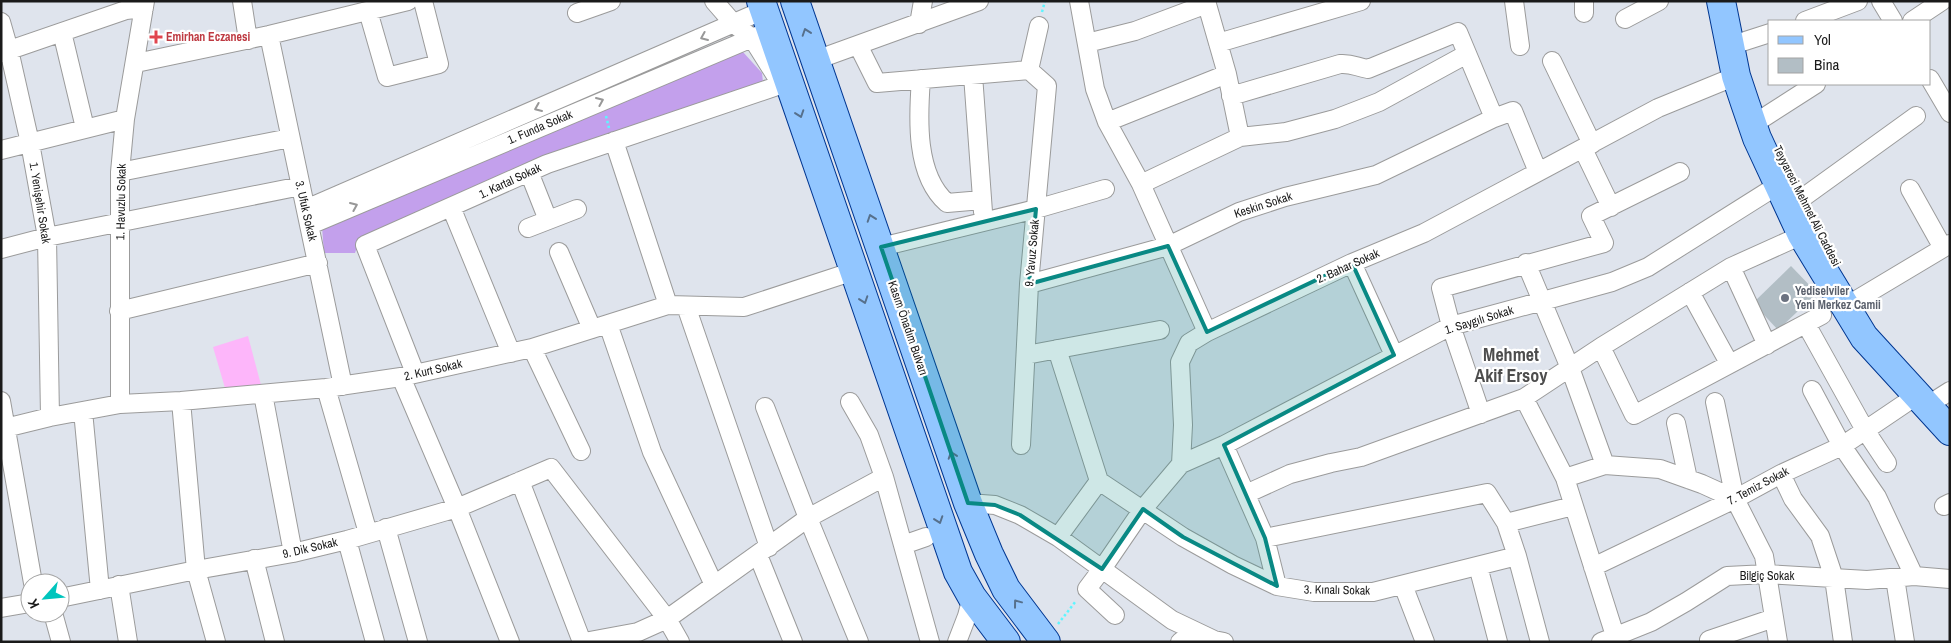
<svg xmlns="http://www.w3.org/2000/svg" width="1951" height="643" font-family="'Archivo Narrow',sans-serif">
<rect width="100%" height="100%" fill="#dfe4ed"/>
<!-- grass -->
<path fill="#c3a0ec" d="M743,52L762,73L763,82L744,90L359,241L355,253H324L322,227Z"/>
<!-- park -->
<path fill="#fdb6fa" d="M248,336L261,385L225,388L213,347Z"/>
<!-- building -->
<path fill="#b2bec5" d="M1791,266L1817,293L1778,330L1753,303Z"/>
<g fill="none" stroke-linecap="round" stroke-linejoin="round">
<defs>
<path id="minor" d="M242,1L248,40
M714,1L734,24L752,38L781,84
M1079,1L1095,89L1107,122L1141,184L1207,332
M1206,1L1227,74L1240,137
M1514,1L1520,46
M1584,1V13
M1881,1L1893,21
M368,11L387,77L439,64L423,1
M577,13L611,1
M1625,19L1659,1
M1805,21L1858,1
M1912,21L1942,1
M1,22L9,50L30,143L47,237L50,417
M919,24L923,1
M62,32L85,128
M269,35L343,386
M1742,42L1770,33
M1087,43L1135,31L1207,4
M1218,43L1361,1
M858,45L877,83L1029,70
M1,53L126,10L144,8
M816,60L979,1
M1552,61L1592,144
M136,63L269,35L408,1
M1029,70L1039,26
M973,75L983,212
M921,79C918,118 915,175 947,203L982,200
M1930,79L1950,113
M1231,96L1340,64C1352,63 1356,67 1368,69L1458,32L1494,118L1513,111L1538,172
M1763,118L1816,84
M1107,122L1227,74
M614,141L668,305
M1583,149L1611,207
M1,150L125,119
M120,172L290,138
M529,172L548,220
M1141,184L1240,137L1286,132L1335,119L1379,102L1467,54
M1910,189L1943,248
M1801,199L1916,116
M451,207L511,353
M306,209L764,10
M310,225L771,30
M528,228L577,209
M881,247L1036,209L1105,189
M1,249L47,237L301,186
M559,252L592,329
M1352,263L1394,355
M1526,263L1570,368L1605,465
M1731,267L1767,345
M1029,284L1168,246L1239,212L1285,197L1376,175L1494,118
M1690,292L1729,363
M1858,299L1950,244
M686,306L769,547
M119,311L318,263
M608,324L652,452L714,585
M1806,324L1865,430L1887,463
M1601,347L1634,415L1822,315
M532,348L581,451
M1057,349L1099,481L1183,537L1233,565L1277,586L1314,592H1373L1517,556
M1026,355L1160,330
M415,373L365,245L547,164L789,82
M401,377L457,508L510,642
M326,388L368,533
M1812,390L1842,446L1877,497L1914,576
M263,394L293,553
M1524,398L1565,478L1617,642
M1939,398L1950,391
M1,401L33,583
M181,401L196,570L216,642
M850,402L869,435L884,477L930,642
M1715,402L1735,499L1764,556L1778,642
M120,404V172L125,119L145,1
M765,407L808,518L859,642
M83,411L100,590
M1481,414L1451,326L1441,288L1604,243L1591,216L1680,172
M1676,423L1688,479
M1,429L50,417L120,404L181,401L326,388L401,377L532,348L668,305L744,307L854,271
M1021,445L1029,284L1047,86L1029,70
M1224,445L1265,538L1277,586
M1181,464L1224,445L1451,326L1612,282L1648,267L1778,185
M1781,474L1793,499L1820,536L1834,578L1843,642
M1565,478L1605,465L1660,469L1702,484L1735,499
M520,481L582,642
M1246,494L1290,474L1331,463L1361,457L1524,398L1601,347L1731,267L1802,235
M968,503L995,505L1020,515L1058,537L1172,620L1214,640L1224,642
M1944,506L1950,503
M1506,523L1573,506
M386,528L418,642
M1058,537L1099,481
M1265,538L1487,493L1506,523L1517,556L1540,642
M347,540L375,642
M903,545L926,537
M758,555L793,642
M254,559L275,642
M1478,566L1498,642
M1593,567L1735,499L1781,474L1842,446L1916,396
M1895,578L1905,642
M119,585L128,642
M1403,585L1425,642
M60,598L196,570L293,553L347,540L457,508L551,468L667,619L680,642
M1,608L30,603
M53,613L61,642
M1115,615L1087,589L1102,569L1143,509L1181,464L1183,425L1180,362L1189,343L1207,332L1352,263L1424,233L1658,108L1736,76
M1709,640L1774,618
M584,642L638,632L667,619L808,518L884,477
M957,642L967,616L972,597
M1180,642L1194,631
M1601,642L1651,622L1686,602L1727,576L1767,574L1867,580L1914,576L1950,579"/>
<path id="primary" d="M761,1L958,572L972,597L1006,642
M795,1L968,503L989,554L1006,589L1046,642
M1721,1L1736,76L1745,103L1757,138L1802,235L1864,337L1950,431"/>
</defs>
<!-- minor casing -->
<use href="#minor" stroke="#9b9b9b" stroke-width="20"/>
<!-- primary casing -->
<use href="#primary" stroke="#003691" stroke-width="30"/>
<!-- path -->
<path stroke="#5ef5ff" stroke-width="2.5" stroke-dasharray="2.5 2.5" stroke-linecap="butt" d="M1042,12L1045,1
M606,116L609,128
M1058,624L1076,601"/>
<!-- minor -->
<use href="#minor" stroke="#fff" stroke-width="18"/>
<!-- primary -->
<use href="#primary" stroke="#92c6ff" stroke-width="28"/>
</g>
<!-- one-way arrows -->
<defs><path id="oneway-chevron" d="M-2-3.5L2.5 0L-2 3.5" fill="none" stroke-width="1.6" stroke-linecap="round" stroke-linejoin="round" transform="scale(1.25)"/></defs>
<g stroke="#56708c">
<use href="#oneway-chevron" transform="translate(806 32) rotate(-109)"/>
<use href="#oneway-chevron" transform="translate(800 114) rotate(71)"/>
<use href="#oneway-chevron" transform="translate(871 218) rotate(-109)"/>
<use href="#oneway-chevron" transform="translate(864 300) rotate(71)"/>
<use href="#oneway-chevron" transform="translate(952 455) rotate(-109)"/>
<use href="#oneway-chevron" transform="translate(939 520) rotate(71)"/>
<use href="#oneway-chevron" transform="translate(1017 603) rotate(-127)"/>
</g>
<g stroke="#989898">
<use href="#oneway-chevron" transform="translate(704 37) rotate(157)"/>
<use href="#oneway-chevron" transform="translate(600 101) rotate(-23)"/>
<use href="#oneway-chevron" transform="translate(538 108) rotate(157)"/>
<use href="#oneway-chevron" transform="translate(354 206) rotate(-23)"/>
</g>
<!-- marked area -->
<path fill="#098984" fill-opacity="0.2" stroke="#098984" stroke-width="4" stroke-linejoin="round" d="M1036,209L1029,284L1168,246L1207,332L1352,263L1394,355L1224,445L1265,538L1277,586L1183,537L1143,509L1102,569L1020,515L995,505L968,503L881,247Z"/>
<!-- markers -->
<path fill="#e0444e" stroke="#fff" stroke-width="2" d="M153.5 29.5h5v5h5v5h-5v5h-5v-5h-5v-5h5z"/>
<circle fill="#6b7280" stroke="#fff" stroke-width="2" cx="1785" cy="298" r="5"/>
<g text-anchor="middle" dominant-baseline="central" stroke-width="4.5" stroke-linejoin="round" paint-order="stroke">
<!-- health labels -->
<g font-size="12" font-weight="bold" fill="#be3a42" stroke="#fff" text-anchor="start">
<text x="166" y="37">Emirhan Eczanesi</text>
</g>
<!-- street labels -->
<g font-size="12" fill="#1a1a1a" stroke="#fff">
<text transform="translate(540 127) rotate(-23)">1. Funda Sokak</text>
<text transform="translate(510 181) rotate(-25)">1. Kartal Sokak</text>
<text transform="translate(121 202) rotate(-89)">1. Havuzlu Sokak</text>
<text transform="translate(40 203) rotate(81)">1. Yenişehir Sokak</text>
<text transform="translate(1263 205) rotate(-18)">Keskin Sokak</text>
<text transform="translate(1807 206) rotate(63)">Teyyareci Mehmet Ali Caddesi</text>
<text transform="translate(306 211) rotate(77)">3. Ufuk Sokak</text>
<text transform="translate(1032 253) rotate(-85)">9. Yavuz Sokak</text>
<text transform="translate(1348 266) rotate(-24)">2. Bahar Sokak</text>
<text transform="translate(1479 320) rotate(-17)">1. Saygılı Sokak</text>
<text transform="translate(908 328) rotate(71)">Kasım Önadım Bulvarı</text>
<text transform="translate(433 370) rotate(-13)">2. Kurt Sokak</text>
<text transform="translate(1758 486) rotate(-28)">7. Temiz Sokak</text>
<text transform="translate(310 548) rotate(-13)">9. Dik Sokak</text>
<text x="1767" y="576">Bilgiç Sokak</text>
<text transform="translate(1337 590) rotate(1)">3. Kınalı Sokak</text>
</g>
<!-- worship labels -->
<g font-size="12" font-weight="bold" fill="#5b616d" stroke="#fff" text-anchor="start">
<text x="1795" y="291">Yediselviler<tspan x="1795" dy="14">Yeni Merkez Camii</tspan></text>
</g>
<!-- district labels -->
<g font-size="18" font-weight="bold" fill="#4d4d4d" stroke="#fff">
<text x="1511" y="354">Mehmet<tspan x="1511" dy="21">Akif Ersoy</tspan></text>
</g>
</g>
<!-- border -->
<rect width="1951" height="643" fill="none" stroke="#1a1a1a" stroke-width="5"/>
<!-- legend -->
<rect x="1768" y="20" width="162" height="65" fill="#ffffff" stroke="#a3a3a3"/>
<rect x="1778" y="36" width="25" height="8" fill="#92c6ff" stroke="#a3a3a3"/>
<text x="1814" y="45" font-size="15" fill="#1a1a1a">Yol</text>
<rect x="1778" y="58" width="25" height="15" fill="#b2bec5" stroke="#a3a3a3"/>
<text x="1814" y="70" font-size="15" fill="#1a1a1a">Bina</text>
<!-- north arrow -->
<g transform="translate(45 598) rotate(243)"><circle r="24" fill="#ffffff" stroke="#a3a3a3"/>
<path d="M0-4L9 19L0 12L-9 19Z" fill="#00c5bd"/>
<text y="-8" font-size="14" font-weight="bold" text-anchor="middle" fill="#1a1a1a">K</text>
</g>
</svg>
